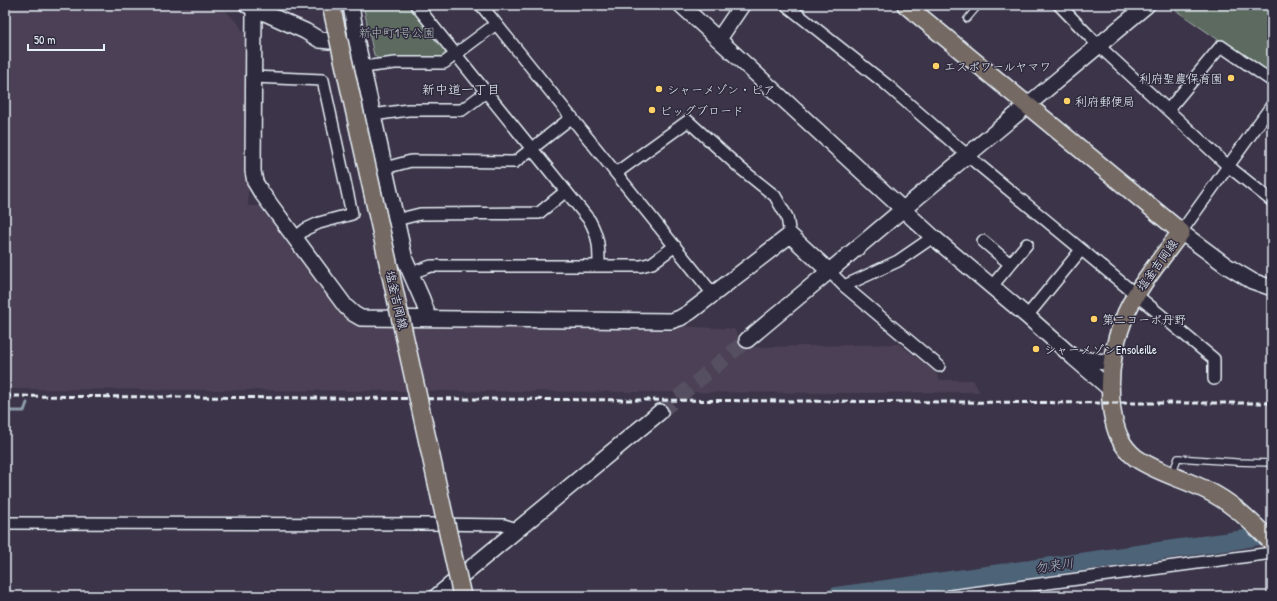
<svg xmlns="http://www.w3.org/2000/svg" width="1277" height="601" font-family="'Patrick Hand','Klee One',sans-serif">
<rect width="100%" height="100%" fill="#3c3448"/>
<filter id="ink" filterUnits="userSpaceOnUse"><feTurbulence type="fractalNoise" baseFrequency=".025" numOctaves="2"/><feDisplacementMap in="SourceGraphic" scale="8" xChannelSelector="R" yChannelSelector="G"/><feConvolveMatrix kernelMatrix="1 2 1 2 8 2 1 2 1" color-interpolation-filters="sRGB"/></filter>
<g filter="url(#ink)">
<!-- built -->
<path fill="#4c4055" d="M5,5H217L227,12L238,23L244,33L248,45V206H262L360,323L386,327L500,326H676L734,329L739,337L755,347L899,344L934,370L940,380H973L980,392L848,393L5,389Z"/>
<!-- green -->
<path fill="#5c6a60" stroke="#a2aeac" d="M363,5H410L445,50V57L441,59L380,60L374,55Z
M1168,5H1272V77Z"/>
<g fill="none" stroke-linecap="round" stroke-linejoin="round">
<!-- stream -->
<path stroke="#8b9cab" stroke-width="3" d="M5,411H24L27,403"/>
<!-- river -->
<path stroke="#4d6478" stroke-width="18" d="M836,596L1238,540L1272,534"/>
<!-- secondary-tunnel -->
<path stroke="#565062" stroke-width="15" stroke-dasharray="15 8" stroke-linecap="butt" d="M660,412L747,340"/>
<defs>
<path id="lane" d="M967,19L979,5
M1172,474L1178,458L1236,462L1272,463"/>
<path id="street" d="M416,5L590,221C599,238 599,247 599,266
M481,5L713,294
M786,5L887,85L968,156L1214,359V379
M1059,5L1098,45L1228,166L1272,201
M363,67L395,63H444L496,24
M253,77L323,80L352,214L319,223L306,229L295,238
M1168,110L1221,46L1272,81
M373,115L408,110H462L486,92
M385,168L411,161L515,162L572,117
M616,173L688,121L740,168L775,196L787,217L790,235
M396,220L420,214L539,213L566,191
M1181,232L1272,105
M983,241L1010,264
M830,272L844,286L939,366
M411,273L431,266H641L652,263L675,246
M844,286L898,261L933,237
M992,286L1027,244
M1027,316L1081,250
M5,523L429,524L504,525L517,529
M950,596L1272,553"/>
<path id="secondary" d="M247,5L305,31L320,40L350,43
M351,5L357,43L405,260L422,299L426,310V318
M681,5L933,237L1027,316L1074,358L1112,363
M254,8L253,171L255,182L261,192L346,307L354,314L361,318L671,321L680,318L690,312L790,235L830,272
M719,39L742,5
M1181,232L1227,266L1252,281L1272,288
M747,340L1147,5
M1074,358L1110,389
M437,596L660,412"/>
<path id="primary" d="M906,5L1181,232C1163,257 1133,292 1123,321C1112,349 1108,381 1112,411C1115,429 1120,446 1136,458C1158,473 1185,479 1208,491C1233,503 1252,523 1272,542"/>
</defs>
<!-- lane casing -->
<use href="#lane" stroke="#e8f1f8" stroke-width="8"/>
<!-- street casing -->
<use href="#street" stroke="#e8f1f8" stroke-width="14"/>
<!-- secondary casing -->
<use href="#secondary" stroke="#e8f1f8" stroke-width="18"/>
<!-- primary casing -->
<use href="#primary" stroke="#e8f1f8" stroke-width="20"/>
<!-- lane -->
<use href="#lane" stroke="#2f2a3d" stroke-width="5.5"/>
<!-- street -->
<use href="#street" stroke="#2f2a3d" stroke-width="11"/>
<!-- secondary -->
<use href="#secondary" stroke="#2f2a3d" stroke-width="15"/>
<!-- primary -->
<use href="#primary" stroke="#756964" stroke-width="17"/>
<!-- rail -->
<path stroke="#e8f1f8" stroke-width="3" stroke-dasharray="6 3" stroke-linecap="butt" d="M5,396L1111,403H1272"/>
<defs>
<path id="primary-bridge" d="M331,5L462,596"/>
</defs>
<!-- primary-bridge casing -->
<use href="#primary-bridge" stroke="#e8f1f8" stroke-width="20" stroke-linecap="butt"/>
<!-- primary-bridge -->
<use href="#primary-bridge" stroke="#756964" stroke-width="17"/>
</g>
</g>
<!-- markers -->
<g fill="#ffd166" stroke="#2f2a3d" stroke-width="1.5">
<circle cx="936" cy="66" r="4"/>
<circle cx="1231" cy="78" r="4"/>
<circle cx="659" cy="89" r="4"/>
<circle cx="1067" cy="101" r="4"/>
<circle cx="652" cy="110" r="4"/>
<circle cx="1094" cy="319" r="4"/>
<circle cx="1036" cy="349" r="4"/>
</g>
<g text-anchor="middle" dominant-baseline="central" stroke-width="3" stroke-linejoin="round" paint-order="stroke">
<!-- park labels -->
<g font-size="12" fill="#b0bbbb" stroke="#2f2a3d">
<text x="397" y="32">新中町1号公園</text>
</g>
<!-- poi labels -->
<g font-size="12" fill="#e8f1f8" stroke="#2f2a3d" text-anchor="start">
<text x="944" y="66">エスポワールヤマワ</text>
<text x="1223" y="78" text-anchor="end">利府聖農保育園</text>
<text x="667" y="89">シャーメゾン・ピア</text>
<text x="1075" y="101">利府郵便局</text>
<text x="660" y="110">ビッグブロード</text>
<text x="1102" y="319">第二コーポ丹野</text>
<text x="1044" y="349">シャーメゾンEnsoleille</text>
</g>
<!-- street labels -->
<g font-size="12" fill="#e8f1f8" stroke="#2f2a3d">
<text transform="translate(1157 265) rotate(-54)">塩釜吉岡線</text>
<text transform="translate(397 300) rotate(77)">塩釜吉岡線</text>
</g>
<!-- neighbourhood labels -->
<g font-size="13" fill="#e8f1f8" stroke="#2f2a3d">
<text x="461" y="89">新中道一丁目</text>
</g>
<!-- water labels -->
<g font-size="13" font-style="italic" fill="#aab9c5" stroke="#2f2a3d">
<text transform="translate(1054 565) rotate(-8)">勿来川</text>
</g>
</g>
<!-- margin -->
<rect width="1277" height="601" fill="none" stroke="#2f2a3d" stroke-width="20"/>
<rect x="10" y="10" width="1257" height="581" fill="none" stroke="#e8f1f8" stroke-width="1.5" filter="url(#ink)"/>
<!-- scale -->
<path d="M28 44v6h76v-6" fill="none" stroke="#e8f1f8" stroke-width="2"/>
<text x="34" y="44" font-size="12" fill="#e8f1f8" stroke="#2f2a3d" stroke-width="3" paint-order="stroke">50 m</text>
</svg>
